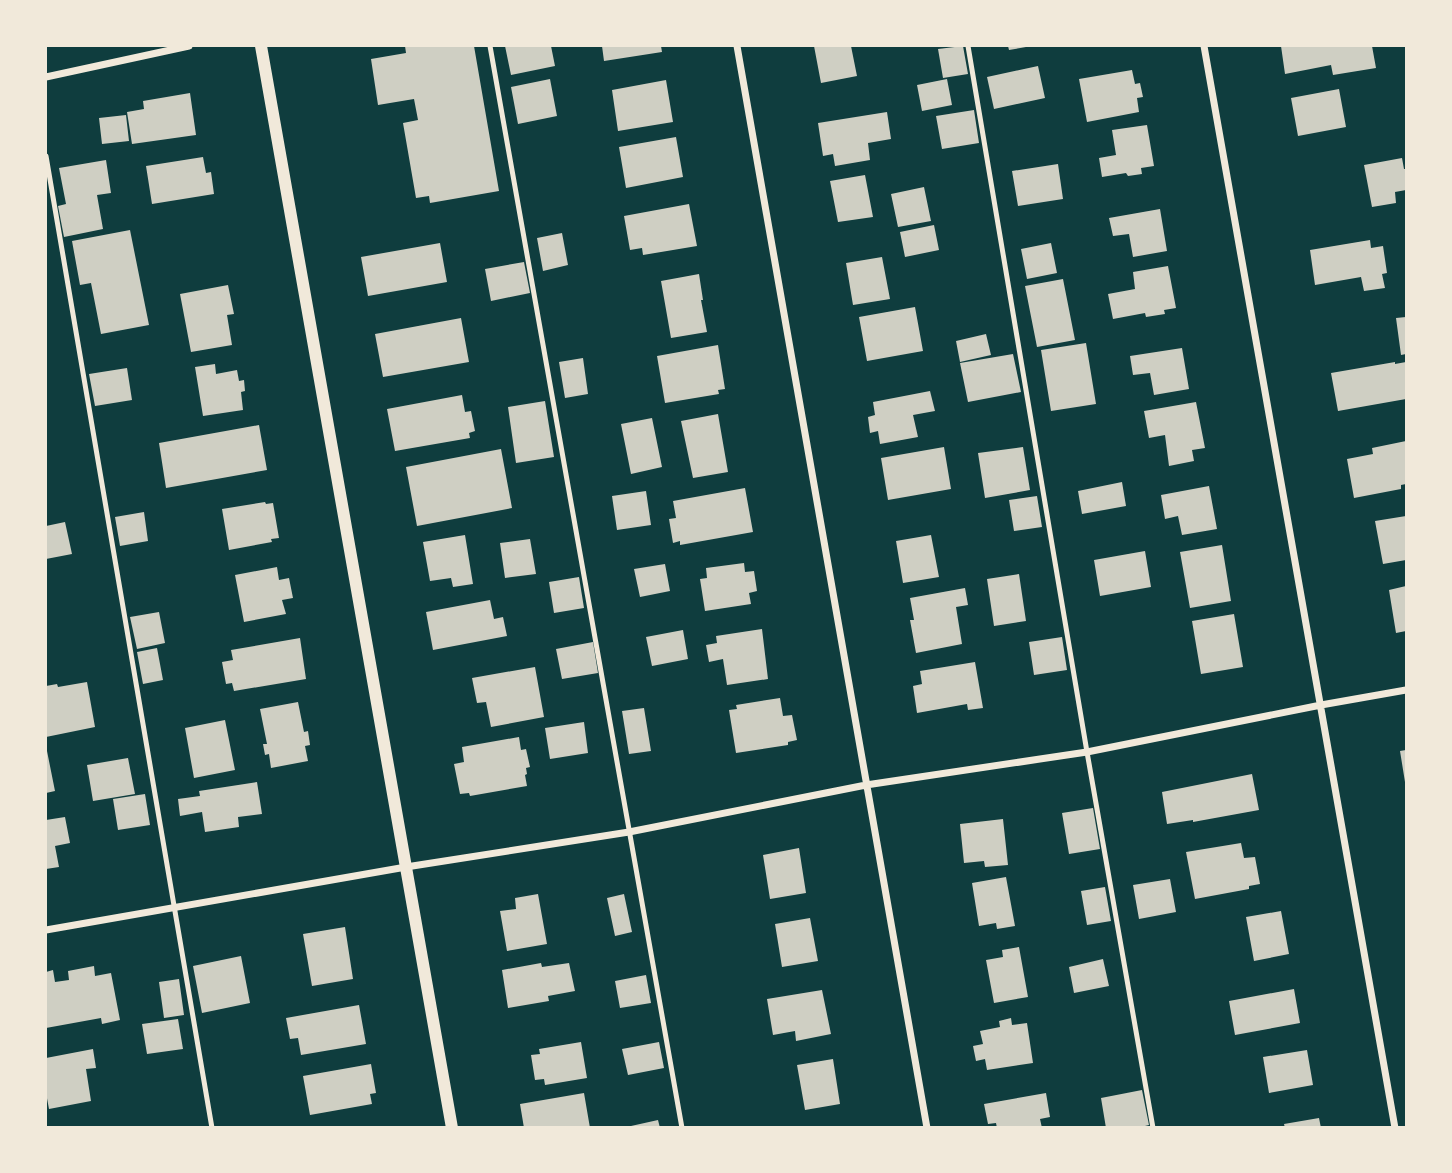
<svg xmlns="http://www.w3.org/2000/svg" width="1452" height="1173" font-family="'Sofia Sans Condensed',sans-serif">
<rect width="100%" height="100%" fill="#0f3d3e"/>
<!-- building -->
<path fill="#cfcfc3" d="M405,46H474L499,191L430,203L429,196L416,198L403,123L418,120L414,99L378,105L371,59L406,53Z
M505,46H551L555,66L511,75Z
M602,46H661L662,52L604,61Z
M814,46H851L857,76L821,83Z
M963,46L968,74L943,78L938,49Z
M1008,46H1026V47L1009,50Z
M1281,46H1372L1376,68L1333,75L1331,65L1285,74Z
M1038,66L1045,98L994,109L987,77Z
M1132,70L1135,84L1140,83L1143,97L1137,98L1139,112L1087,122L1079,79Z
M550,79L557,116L518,124L511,87Z
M947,79L952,105L922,111L917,85Z
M666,80L673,122L618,131L612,90Z
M1339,89L1346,127L1298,136L1291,98Z
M190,93L196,135L132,144L127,112L144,109L143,101Z
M974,110L979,143L942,149L936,116Z
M887,112L891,139L868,143L870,160L835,166L833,154L823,156L818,123Z
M126,115L129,141L102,144L99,118Z
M1147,125L1154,166L1141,168L1142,174L1128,176L1126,173L1102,177L1099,158L1116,155L1112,130Z
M676,137L683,177L626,188L619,147Z
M203,157L206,173L211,172L214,194L152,204L146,166Z
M1402,158L1404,169H1406V190L1395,192L1396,203L1372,207L1364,165Z
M106,160L111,193L97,195L103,229L64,237L58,206L66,204L59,168Z
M1058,164L1063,199L1018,206L1012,171Z
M865,175L873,217L838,222L830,181Z
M924,187L931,221L898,227L891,194Z
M689,204L697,246L643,255L642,248L630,250L624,216Z
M1160,209L1167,251L1133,257L1129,234L1113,236L1109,218Z
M934,225L939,250L905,257L900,232Z
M130,230L149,325L101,334L91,283L80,285L72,241Z
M562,233L568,265L543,271L537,238Z
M1370,240L1371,248L1383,246L1387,273L1382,274L1385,288L1364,291L1361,277L1315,285L1310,250Z
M440,243L447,282L368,296L361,257Z
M1051,243L1057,273L1027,279L1021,249Z
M882,257L890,299L853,305L846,263Z
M524,262L530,293L491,301L485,269Z
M1168,266L1176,308L1164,310L1165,314L1146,317L1145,313L1113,319L1108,294L1135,289L1133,272Z
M699,274L703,300H701L707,332L671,338L661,281Z
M1063,279L1075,340L1037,347L1025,286Z
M228,285L234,314L227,315L232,345L191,352L180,294Z
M915,307L923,351L867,361L859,317Z
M1406,317V354L1401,355L1396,318Z
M461,318L469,362L383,377L375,334Z
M986,334L991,355L960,362L956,341Z
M1086,343L1096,404L1051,411L1041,350Z
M718,345L725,389L718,390L719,394L665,403L657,356Z
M1182,348L1189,389L1154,395L1150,373L1133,375L1130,356Z
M1013,354L1021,392L968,402L960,363Z
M583,358L588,394L565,398L559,362Z
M1395,362V364L1406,362V399L1338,411L1331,373Z
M215,364L216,374L237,370L239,381L244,380L245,391L241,392L243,410L203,416L195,367Z
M127,368L132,400L95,406L89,374Z
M930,391L935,411L913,415L918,437L880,444L878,431L870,433L868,417L875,415L873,402Z
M462,395L465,412L471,411L475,431L469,433L470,438L395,451L387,409Z
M545,401L554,457L516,463L508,407Z
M1196,402L1205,448L1192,450L1194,461L1169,466L1165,435L1149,438L1144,411Z
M718,414L728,472L693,478L681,421Z
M652,418L662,467L631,474L621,424Z
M259,425L267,470L166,488L159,443Z
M1406,441V484L1401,485V489L1354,498L1347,459L1373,454L1372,448Z
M944,447L951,489L888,500L881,458Z
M1023,447L1030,490L985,498L978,453Z
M501,449L512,508L417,526L406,467Z
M1122,482L1126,506L1082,514L1078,491Z
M1209,486L1217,529L1182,535L1178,516L1165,519L1161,495Z
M745,488L753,532L680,545V541L673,543L669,519L676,518L673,501Z
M646,491L651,525L617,530L612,496Z
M1037,496L1042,527L1014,531L1009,500Z
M265,502L266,504L273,503L279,538L271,539L272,542L229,550L222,509Z
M144,512L148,541L120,546L115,517Z
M1406,516V560L1383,564L1375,521Z
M65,522L72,554L46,559V526Z
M465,535L473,584L453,587L451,578L430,581L423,542Z
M931,535L939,577L903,583L896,541Z
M530,539L536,574L505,578L500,543Z
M1222,545L1231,601L1190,608L1180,552Z
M1145,551L1151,587L1100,596L1094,560Z
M744,563L745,572L754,571L757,591L749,593L751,604L705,611L700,579L707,578L706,568Z
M665,564L670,591L640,597L634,569Z
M277,567L279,580L289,578L293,598L282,600L286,614L244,622L235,575Z
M1019,574L1026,621L994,626L987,579Z
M579,577L584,608L554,613L549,582Z
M1406,586V631L1396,633L1389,590Z
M965,588L968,605L956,607L962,644L916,653L910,620H914L910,598Z
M490,600L494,619L503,617L507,636L433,650L426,612Z
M159,612L165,643L137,649L130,617Z
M1234,614L1243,667L1201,674L1192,621Z
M762,629L768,679L727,685L723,659L709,662L706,645L717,643L716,636Z
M683,630L688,659L652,666L646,637Z
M1062,637L1067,670L1034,675L1029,642Z
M300,638L306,679L234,691L232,683L226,684L222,662L233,660L231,650Z
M593,642L598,673L562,679L556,649Z
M157,648L163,680L143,684L137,652Z
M975,662L983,708L968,710L967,704L917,713L913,686L922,684L920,671Z
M535,667L544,717L491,727L486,702L477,703L472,678Z
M87,682L95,727L46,737V686L57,684L58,687Z
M780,698L783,716L792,715L797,740L788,742V745L736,753L729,710L737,709L736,705Z
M298,702L304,732L308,731L310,745L305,746L308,761L271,768L269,754L265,755L263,744H267L260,709Z
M644,708L651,751L629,754L622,711Z
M225,720L235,770L194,778L185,728Z
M584,722L588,753L550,759L545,728Z
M519,737L521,750L526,749L530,767L526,768L527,774L525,775L527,786L470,796L469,793L460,794L454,764L464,762L462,747Z
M1406,750V782H1405L1400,751Z
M46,751H47L55,791L46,793Z
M128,758L135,794L93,801L87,765Z
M1252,774L1259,810L1193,822V820L1167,824L1162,792Z
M257,782L262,814L238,817L239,827L205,832L202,812L180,816L178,799L200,796L199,791Z
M145,794L150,825L118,830L113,799Z
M1093,808L1100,849L1069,854L1062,813Z
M65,817L70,843L55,846L59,867L46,869V820Z
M1003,819L1008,865L985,867L984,861L964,863L960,824Z
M1241,843L1244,858L1255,857L1260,884L1249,886V889L1195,899L1186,852Z
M799,848L806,893L770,899L763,855Z
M1006,877L1015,926L997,929L996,923L979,926L972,883Z
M1170,879L1176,912L1139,919L1133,885Z
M1105,887L1111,921L1087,925L1081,891Z
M538,894L547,944L507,951L500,911L516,909L515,898Z
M624,894L632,932L615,936L607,898Z
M1281,911L1289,954L1254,961L1246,917Z
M810,918L818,961L782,967L775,924Z
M345,927L353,979L312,986L303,934Z
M1019,947L1028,997L994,1003L986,960L1003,957L1002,950Z
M241,956L250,1003L202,1013L193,966Z
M1103,959L1109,986L1074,993L1069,967Z
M541,963L542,967L569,963L575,991L548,996L549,1001L508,1008L502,970Z
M94,966L95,976L111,973L120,1020L102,1024L101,1018L46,1028V972L53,970L55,982L69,980L68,971Z
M646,975L651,1003L620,1008L615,981Z
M179,979L184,1015L164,1018L159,982Z
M1294,989L1300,1023L1235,1035L1229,1001Z
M822,990L831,1034L796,1041L795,1031L773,1035L767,999Z
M359,1005L366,1044L301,1055L298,1038L290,1039L286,1018Z
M1011,1018L1012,1025L1027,1023L1033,1063L987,1070L985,1059L976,1061L973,1046L983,1044L980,1031L1000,1027L999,1021Z
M178,1019L183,1049L147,1054L142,1024Z
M581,1042L587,1078L545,1085L544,1079L535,1080L531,1055L540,1054L539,1049Z
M659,1042L664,1068L628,1075L622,1049Z
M93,1049L96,1068L86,1069L91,1101L49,1109L46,1093V1058Z
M1307,1050L1313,1085L1269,1093L1263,1057Z
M833,1059L840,1104L805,1110L797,1065Z
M371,1064L376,1093L370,1094L372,1104L310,1115L303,1076Z
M1142,1090L1149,1125L1137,1128H1106L1101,1098Z
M584,1093L590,1128H524L520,1104Z
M1046,1093L1050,1117L1040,1119L1042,1128H997L996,1123L988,1124L984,1104Z
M1319,1118L1321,1128H1285L1284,1124Z
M658,1120L660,1128H631V1126Z"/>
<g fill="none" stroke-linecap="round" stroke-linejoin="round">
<!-- service -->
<path stroke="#f1e9da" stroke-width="5" d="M490,46L682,1128
M968,46L1087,752L1153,1128
M46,156L212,1128"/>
<!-- minor -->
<path stroke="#f1e9da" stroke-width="7" d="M737,46L927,1128
M1204,46L1395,1128
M46,77L189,46
M46,930L406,867L629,832L866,785L1087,752L1321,705L1406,690"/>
<!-- tertiary -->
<path stroke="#f1e9da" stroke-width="12" d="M261,46L452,1128"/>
</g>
<!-- border -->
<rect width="1452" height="1173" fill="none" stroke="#f1e9da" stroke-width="94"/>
</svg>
